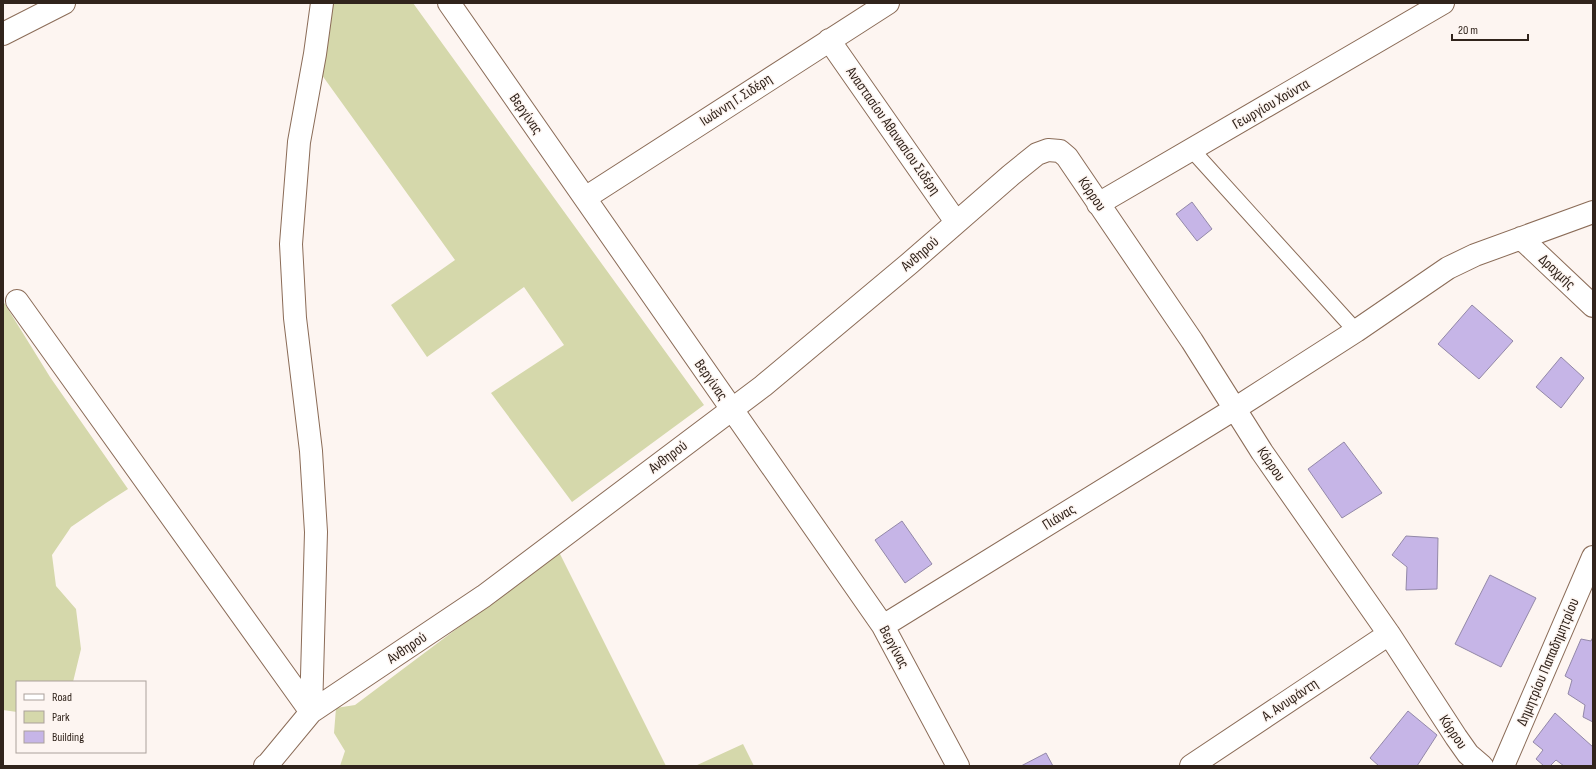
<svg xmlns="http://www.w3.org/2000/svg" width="1596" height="769" font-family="'Sofia Sans Condensed',sans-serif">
<rect width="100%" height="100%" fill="#fdf5f1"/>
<!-- green -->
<path fill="#d5d8ab" d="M327,3H413L704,405L572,502L491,393L564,345L524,287L427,357L391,305L455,260L319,71Z
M3,301L50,377L128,489L106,503L71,527L52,555L56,586L76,609L81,649L73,682H17V712L3,710Z
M559,552L666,766H340L345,751L334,733L336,708L355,705Z
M743,744L754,766H695Z"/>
<!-- building -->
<path fill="#c6b5e7" stroke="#9388a8" d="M1192,202L1212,229L1197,241L1176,214Z
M1472,305L1513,341L1479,379L1438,344Z
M1561,357L1584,378L1561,408L1536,387Z
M1344,442L1382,493L1342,518L1308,469Z
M902,521L932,564L905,583L875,540Z
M1406,536L1438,538L1437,589L1406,590L1407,567L1392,555Z
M1490,575L1536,598L1501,667L1455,644Z
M1593,637V722L1583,717L1585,705L1568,694L1572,680L1565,676L1581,639L1591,641Z
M1408,711L1437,735L1417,766H1379L1370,758Z
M1555,713L1593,747V766H1564L1556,760L1550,766H1544L1536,759L1543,750L1533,742Z
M1046,753L1053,766H1021Z"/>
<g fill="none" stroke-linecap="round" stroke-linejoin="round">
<defs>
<path id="lane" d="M1192,150L1356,331"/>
<path id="street" d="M449,3L883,626L958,766
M3,34L64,3
M829,40L956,222
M585,198L888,3
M1098,204L1443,3
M1521,238L1593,306
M17,301L311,712
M883,626L1236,408L1356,331L1448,268L1475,255L1593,212
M311,712L316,532L311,451L295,318L291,244L299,142L315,54L322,3
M265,766L268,764L311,712L484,596L763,386L910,263L1011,175L1037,154L1048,150L1060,151L1067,157L1192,341L1262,452L1389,634L1456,737L1468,754L1482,766
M1191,766L1389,634
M1503,766L1593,557"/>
</defs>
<!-- lane casing -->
<use href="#lane" stroke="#8b6c58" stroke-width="17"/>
<!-- street casing -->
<use href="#street" stroke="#8b6c58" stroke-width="24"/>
<!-- lane -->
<use href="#lane" stroke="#fff" stroke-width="15"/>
<!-- street -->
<use href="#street" stroke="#fff" stroke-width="22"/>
</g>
<g text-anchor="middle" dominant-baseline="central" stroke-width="3" stroke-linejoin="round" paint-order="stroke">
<!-- street labels -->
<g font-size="15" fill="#31241c" stroke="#fdf5f1">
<text transform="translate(736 100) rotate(-33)">Ιωάννη Γ. Σιδέρη</text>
<text transform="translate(1271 104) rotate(-30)">Γεωργίου Χούντα</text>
<text transform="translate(526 114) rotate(55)">Βεργίνας</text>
<text transform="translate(893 131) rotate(55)">Αναστασίου Αθανασίου Σιδέρη</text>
<text transform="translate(1092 194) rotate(56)">Κόρρου</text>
<text transform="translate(920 254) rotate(-41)">Ανθηρού</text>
<text transform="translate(1557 272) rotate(43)">Δραχμής</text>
<text transform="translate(711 380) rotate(55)">Βεργίνας</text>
<text transform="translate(668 457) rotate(-37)">Ανθηρού</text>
<text transform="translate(1271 464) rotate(56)">Κόρρου</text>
<text transform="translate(1059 517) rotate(-32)">Πιάνας</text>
<text transform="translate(894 647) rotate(61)">Βεργίνας</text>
<text transform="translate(407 648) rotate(-34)">Ανθηρού</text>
<text transform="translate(1548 662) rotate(-67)">Δημητρίου Παπαδημητρίου</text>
<text transform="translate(1290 700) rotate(-34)">Α. Ανυφάντη</text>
<text transform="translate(1453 732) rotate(56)">Κόρρου</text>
</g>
</g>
<!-- border -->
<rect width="1596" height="769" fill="none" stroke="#31241c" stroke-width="8"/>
<!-- legend -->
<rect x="16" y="681" width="130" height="72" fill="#fdf5f1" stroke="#aba19c"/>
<rect x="24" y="694" width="20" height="6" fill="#ffffff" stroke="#aba19c"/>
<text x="52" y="701" font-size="12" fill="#31241c">Road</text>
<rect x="24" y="711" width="20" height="12" fill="#d5d8ab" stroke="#aba19c"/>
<text x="52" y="721" font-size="12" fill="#31241c">Park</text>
<rect x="24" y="731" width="20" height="12" fill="#c6b5e7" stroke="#aba19c"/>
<text x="52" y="741" font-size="12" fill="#31241c">Building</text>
<!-- scale -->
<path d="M1452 34v6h76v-6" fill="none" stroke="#31241c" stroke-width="2"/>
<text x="1458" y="34" font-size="12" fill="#31241c" stroke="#fdf5f1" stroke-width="3" paint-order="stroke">20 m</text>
</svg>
